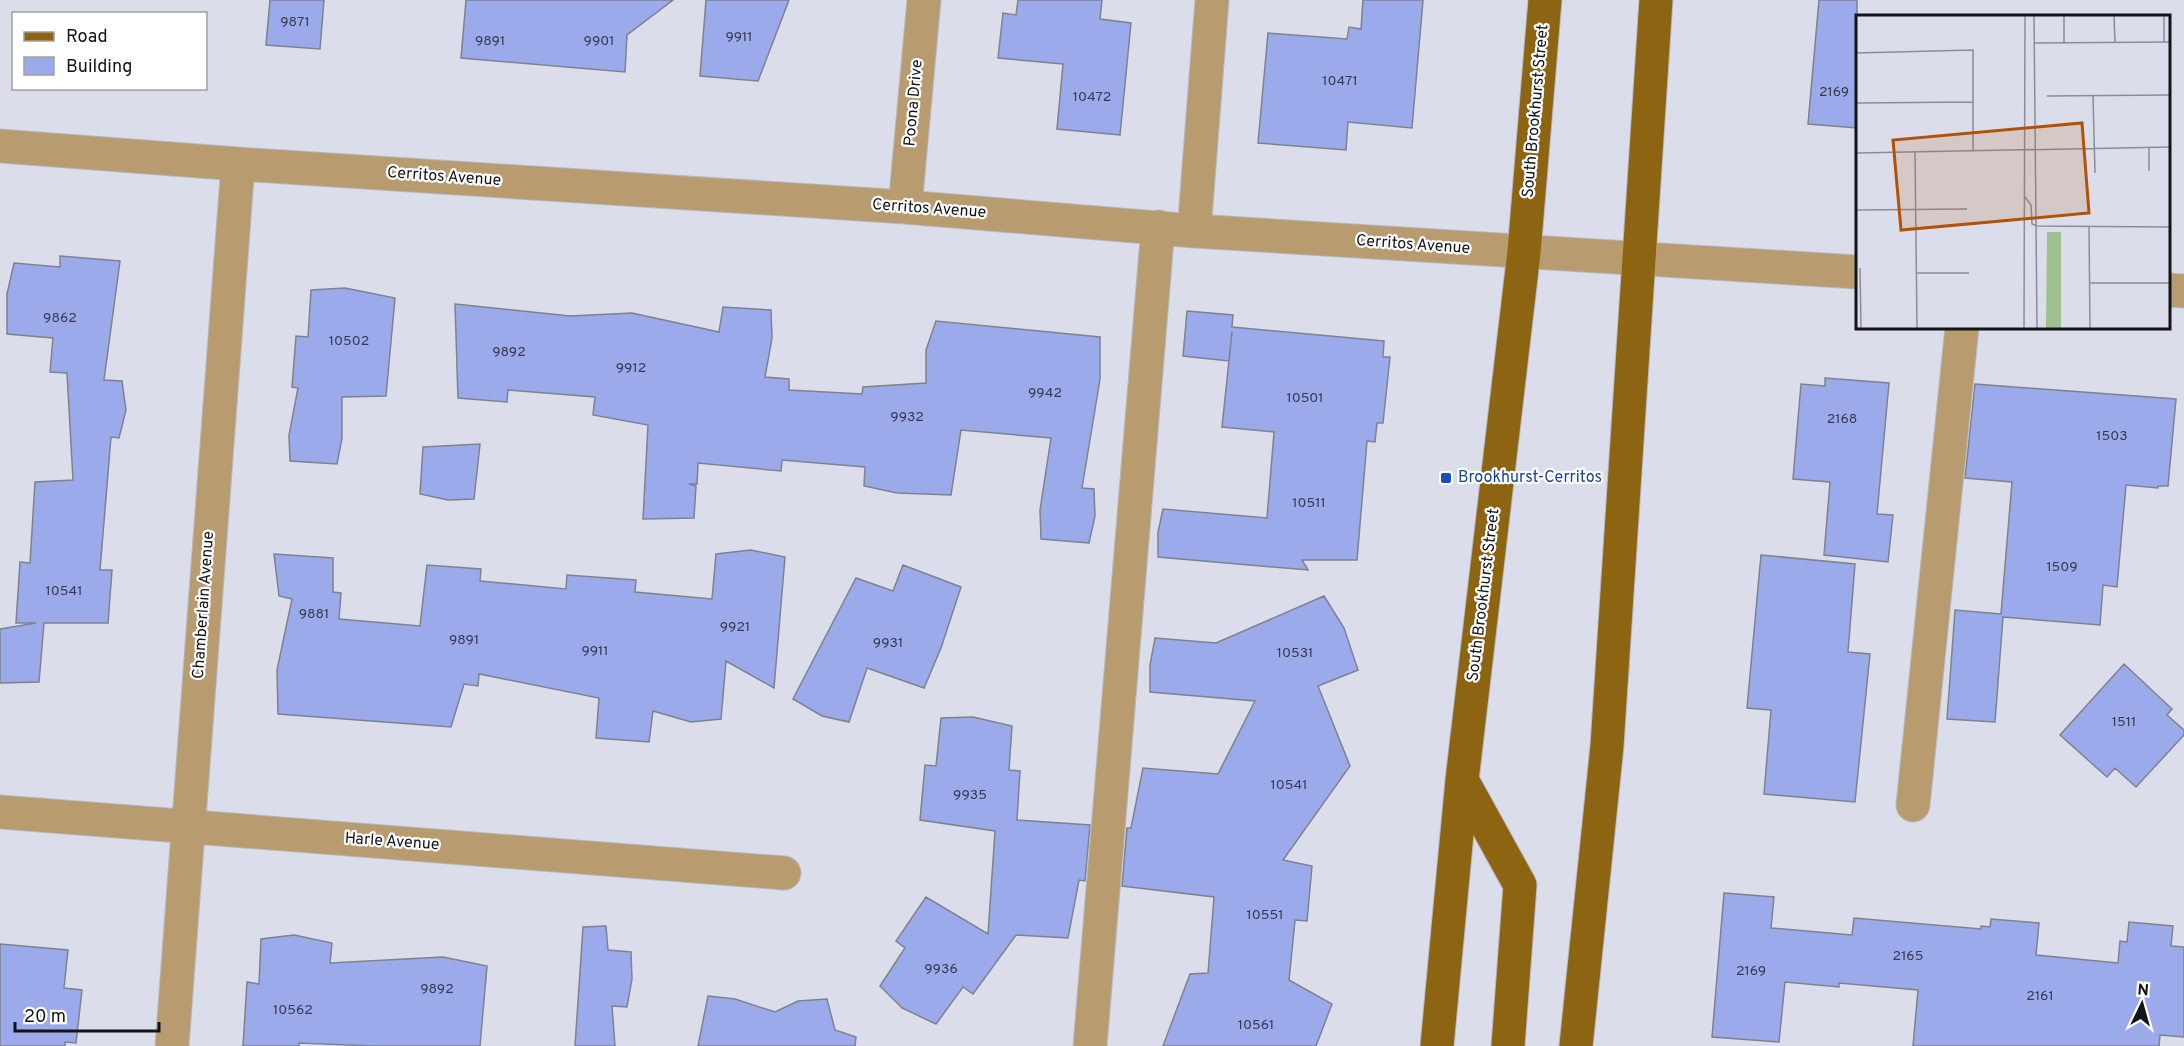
<svg xmlns="http://www.w3.org/2000/svg" width="2184" height="1046" font-family="Overpass,sans-serif">
<rect width="100%" height="100%" fill="#dbdeea"/>
<!-- building -->
<path fill="#9baaeb" stroke="#7f828d" stroke-width="1.5" d="M270,0H324L320,49L266,45Z
M466,0H673L627,35L625,72L461,58Z
M706,0H789L758,81L700,76Z
M1018,0H1102L1100,19L1131,23L1120,135L1057,129L1063,64L998,58L1003,13L1016,15Z
M1363,0H1423L1412,128L1348,122L1346,150L1258,143L1268,33L1347,39L1349,27L1361,29Z
M1819,0H1857V128L1808,124Z
M60,256L120,261L104,380L122,381L126,410L119,438L111,437L100,570H112L108,623H44L39,682L0,683V629L36,623H16L20,562L30,563L35,482L73,480L67,373L50,372L53,338L7,334V294L14,263L60,267Z
M345,288L395,298L386,396L342,397V438L337,464L290,461L289,435L298,388L292,387L296,336L308,337L311,290Z
M455,304L570,316L632,313L719,332L723,307L771,310L772,338L765,377L789,379V390L862,394L863,387L926,383V350L936,321L1100,337V379L1082,488L1094,489L1095,516L1089,543L1041,539L1040,510L1051,438L961,430L951,495L897,493L864,486L865,467L782,460L781,471L698,463L697,484H689L696,486L694,518L643,519L648,425L593,415L595,397L508,390L507,402L458,398Z
M1187,311L1233,315L1232,327L1384,341L1383,357H1390L1383,423H1377L1375,442L1367,441L1357,560H1302L1308,570L1158,557V532L1163,509L1267,518L1274,432L1222,427L1232,332L1229,361L1183,356Z
M1825,378L1889,383L1877,514L1893,515L1888,562L1824,555L1830,482L1793,479L1801,384L1825,386Z
M1975,384L2176,399L2168,486H2158V488L2126,485L2117,587L2103,585L2100,625L2003,617L1995,722L1947,719L1955,610L2001,614L2012,482L1965,478Z
M480,444L474,499L448,500L420,494L423,447Z
M751,550L785,557L774,688L726,661L721,719L691,722L653,711L649,742L596,738L599,698L479,674L478,686L464,684L451,727L278,714L277,670L292,599L279,596L274,554L333,558V592L341,593L339,619L420,626L427,565L481,569L480,581L566,589L567,575L636,580L635,592L712,599L716,554Z
M1761,555L1855,564L1848,652L1870,654L1855,802L1764,794L1771,710L1747,708Z
M903,565L961,587L941,648L924,688L867,668L849,722L822,716L793,699L856,578L893,591Z
M1324,596L1344,628L1358,670L1318,686L1350,766L1283,860L1312,866L1307,921L1295,920L1289,980L1332,1004L1316,1046H1163L1190,974L1208,973L1214,897L1122,886L1127,828H1131L1143,768L1218,774L1255,701L1150,692V665L1155,638L1216,643Z
M2124,664L2172,709L2167,715L2184,730V735L2136,787L2115,768L2107,777L2060,735Z
M973,717L1012,726L1009,770L1020,771L1017,820L1090,825L1085,881L1079,880L1068,938L1016,935L973,994L963,987L936,1024L902,1008L880,986L905,948L896,941L926,897L988,934L995,831L920,820L925,765L936,766L941,718Z
M1724,893L1774,897L1771,928L1852,935L1854,918L1981,929V926L1990,927L1991,919L2039,923L2036,955L2118,963L2120,941L2127,942L2129,922L2173,926L2171,946L2184,947V1037L2160,1035L2159,1046H1913L1918,990L1839,983V987L1785,982L1779,1042L1712,1037Z
M606,926L608,950L631,952L632,979L627,1007L612,1006L615,1046H575L583,927Z
M294,935L332,943L330,963L443,957L487,966L480,1046H372L299,1043V1046H243L247,982L259,984L261,939Z
M0,944L68,950L64,988L82,990L76,1043L65,1042V1046H0Z
M708,996L735,999L775,1012L798,1001L827,999L835,1030L856,1037L855,1046H698Z"/>
<g fill="none" stroke-linecap="round" stroke-linejoin="round">
<defs>
<path id="minor" d="M0,146L238,164L905,207L1194,231L1857,272
M905,207L924,0
M1194,231L1212,0
M2168,290L2184,291
M1913,805L1962,327
M0,812L784,873
M172,1046L238,164
M1090,1046L1158,227"/>
<path id="major" d="M1462,780L1520,885L1508,1046
M1437,1046L1462,780L1524,252L1545,0
M1576,1046L1607,746L1656,0"/>
</defs>
<!-- minor casing -->
<use href="#minor" stroke="#b7bac4" stroke-width="35"/>
<!-- major casing -->
<use href="#major" stroke="#b7bac4" stroke-width="35"/>
<!-- minor -->
<use href="#minor" stroke="#b89c6f" stroke-width="33"/>
<!-- major -->
<use href="#major" stroke="#8d6411" stroke-width="33"/>
</g>
<!-- markers -->
<rect fill="#1a4fb4" stroke="#fff" stroke-width="2" x="1440" y="472" width="12" height="12" rx="3"/>
<g text-anchor="middle" dominant-baseline="central" stroke-width="4.5" stroke-linejoin="round" paint-order="stroke">
<!-- number labels -->
<g font-size="14" fill="#353a4d">
<text x="295" y="22">9871</text>
<text x="739" y="37">9911</text>
<text x="490" y="41">9891</text>
<text x="599" y="41">9901</text>
<text x="1340" y="81">10471</text>
<text x="1834" y="92">2169</text>
<text x="1092" y="97">10472</text>
<text x="60" y="318">9862</text>
<text x="349" y="341">10502</text>
<text x="509" y="352">9892</text>
<text x="631" y="368">9912</text>
<text x="1045" y="393">9942</text>
<text x="1305" y="398">10501</text>
<text x="907" y="417">9932</text>
<text x="1842" y="419">2168</text>
<text x="2112" y="436">1503</text>
<text x="1309" y="503">10511</text>
<text x="2062" y="567">1509</text>
<text x="64" y="591">10541</text>
<text x="314" y="614">9881</text>
<text x="735" y="627">9921</text>
<text x="464" y="640">9891</text>
<text x="888" y="643">9931</text>
<text x="595" y="651">9911</text>
<text x="1295" y="653">10531</text>
<text x="2124" y="722">1511</text>
<text x="1289" y="785">10541</text>
<text x="970" y="795">9935</text>
<text x="1265" y="915">10551</text>
<text x="1908" y="956">2165</text>
<text x="941" y="969">9936</text>
<text x="1751" y="971">2169</text>
<text x="437" y="989">9892</text>
<text x="2040" y="996">2161</text>
<text x="293" y="1010">10562</text>
<text x="1256" y="1025">10561</text>
</g>
<!-- street labels -->
<g font-size="16" fill="#131418" stroke="#fff">
<text transform="translate(914 103) rotate(-85)">Poona Drive</text>
<text transform="translate(1536 111) rotate(-85)">South Brookhurst Street</text>
<text transform="translate(444 177) rotate(4)">Cerritos Avenue</text>
<text transform="translate(929 209) rotate(4)">Cerritos Avenue</text>
<text transform="translate(1413 245) rotate(4)">Cerritos Avenue</text>
<text transform="translate(1484 595) rotate(-83)">South Brookhurst Street</text>
<text transform="translate(204 605) rotate(-86)">Chamberlain Avenue</text>
<text transform="translate(392 842) rotate(4)">Harle Avenue</text>
</g>
<!-- transit labels -->
<g font-size="16" fill="#164399" stroke="#fff" text-anchor="start">
<text x="1458" y="478">Brookhurst-Cerritos</text>
</g>
</g>
<!-- overview -->
<g transform="translate(1856 15)">
<rect width="314" height="314" fill="#dbdeea"/>
<path d="M191,217H205V313H190Z" fill="#9ec190"/>
<path fill="none" stroke="#8b8d96" stroke-width="1.5" d="M178,1L181,313M208,1V28M258,1L259,27M308,1V27M178,28L314,27M0,38L117,35V136M191,81L314,80M237,81L239,158M0,88L117,87M293,132V156M59,137L61,313M0,138L314,132M169,182L175,190L176,209L181,211M0,195L111,194M181,211L314,212M233,212L234,313M4,253L5,313M60,258H113M234,268H314M168,313L169,1"/>
<path fill="#b25209" fill-opacity="0.15" stroke="#b25209" stroke-width="3" d="M226,108L233,198L45,215L37,125Z"/>
<rect width="314" height="314" fill="none" stroke="#131418" stroke-width="3"/>
</g>
<!-- legend -->
<rect x="12" y="12" width="195" height="78" fill="#ffffff" stroke="#a1a1a3" stroke-width="1.5"/>
<rect x="24" y="32" width="30" height="9" fill="#8d6411" stroke="#a1a1a3" stroke-width="1.5"/>
<text x="66" y="42" font-size="18" fill="#131418">Road</text>
<rect x="24" y="57" width="30" height="18" fill="#9baaeb" stroke="#a1a1a3" stroke-width="1.5"/>
<text x="66" y="72" font-size="18" fill="#131418">Building</text>
<!-- north arrow -->
<g transform="translate(2142 1004) rotate(5)" stroke="#ffffff" stroke-width="4.5" paint-order="stroke">
<path d="M0-4.5L10 22L0 15L-10 22Z" fill="#131418"/>
<text y="-9" font-size="16" font-weight="bold" text-anchor="middle" fill="#131418">N</text>
</g>
<!-- scale -->
<path d="M15 1022v9h144v-9" fill="none" stroke="#131418" stroke-width="3"/>
<text x="24" y="1022" font-size="18" fill="#131418" stroke="#ffffff" stroke-width="4.5" paint-order="stroke">20 m</text>
</svg>
